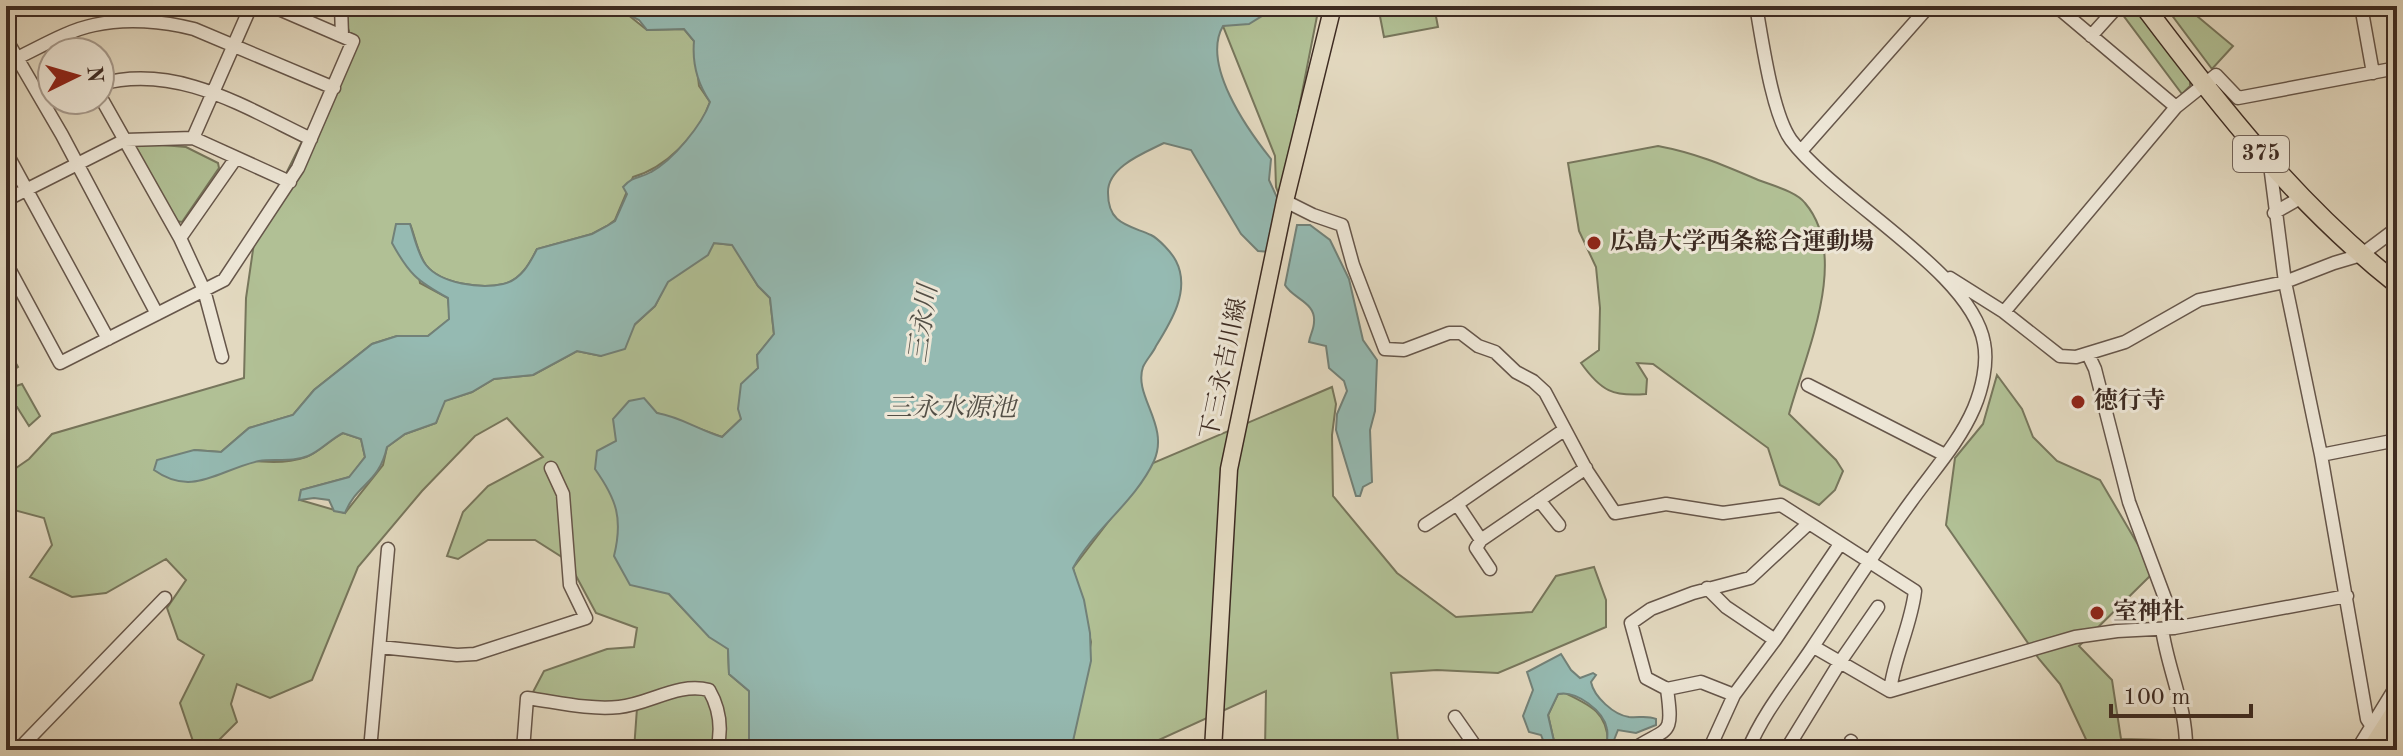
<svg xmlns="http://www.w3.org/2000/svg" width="2403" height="756" font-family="'Old Standard TT','Noto Serif JP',serif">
<rect width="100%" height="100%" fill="#e3d9c0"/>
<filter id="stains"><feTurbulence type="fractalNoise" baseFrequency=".0025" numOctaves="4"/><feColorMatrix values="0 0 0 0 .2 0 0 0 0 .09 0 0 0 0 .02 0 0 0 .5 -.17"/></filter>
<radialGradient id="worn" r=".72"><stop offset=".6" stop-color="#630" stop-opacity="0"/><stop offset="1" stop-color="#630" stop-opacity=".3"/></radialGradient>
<!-- green -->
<path fill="#b1c095" stroke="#77765c" stroke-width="2" d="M341,6H617L647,30L684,29L694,41L699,86L710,102C699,135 665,168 633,177L615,220L607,226L592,234L537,249C530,263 521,280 504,284C481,289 441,284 426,265C418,255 415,236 410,224L420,283L448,298L450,319L428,336H397L372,344L314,390L293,415L249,428L221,452L194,450C230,456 271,469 306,457C319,452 330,439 343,433L361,439L365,457L350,477L301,490L300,500L345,513L383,465L387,447L405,434L436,423L444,401L472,392L494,379L533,375L577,351L601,356L655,306L667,282L714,243L733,245L758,286L770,298L774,335L757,355L758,368L741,419L722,437L657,413L669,594L704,631L728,649L729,674L749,691L751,737L747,750H634L637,708L532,694L544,671L607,649L634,647L637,628L596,613L568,561L535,540H488L458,559L447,556L463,512L488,486L543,457L507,418L475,436L422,491L358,567L312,680L270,698L237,684L231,704L237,722L217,742L199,750H196L180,703L204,655L178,639L167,608L186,580L166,559L106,593L72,597L30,577L52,545L44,518L10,509L6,502V475L29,459L52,434L244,378L246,298L255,236L352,41Z
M1277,6H1319L1281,200L1276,187L1275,156L1223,26Z
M1378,6H1434L1438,27L1384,37Z
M2125,6H2136L2190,80V86L2182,94L2120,11Z
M2165,6H2185L2233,46L2212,69Z
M139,143L186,147L218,163L219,168L182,222L176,221L134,149Z
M1658,146C1695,153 1721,164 1756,179C1770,185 1796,191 1805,203C1851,257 1805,355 1789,414L1836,460L1843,471L1835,490L1819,505L1780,485L1768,448L1653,364L1637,363L1647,379L1646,394C1613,397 1601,391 1581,363L1599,350L1600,308L1596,267L1579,231L1568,163Z
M6,346L18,367L6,375L13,387L22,384L40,416L29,426L17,407H6Z
M1997,375L2022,409L2033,437L2057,461L2100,480L2154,572L2079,646L2112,680L2121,739L2162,740V750H2091L2060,684L2039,659L1946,525L1955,458L1983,424Z
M1332,387L1336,404L1332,435L1333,496L1397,573L1456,617L1532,612L1556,576L1594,567L1606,600V627L1498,673L1437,670L1391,673L1399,750H1265L1266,691L1137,750H1071L1091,642L1073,568L1153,463Z
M1565,693C1590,705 1607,712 1608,742L1594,750H1556L1548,715L1558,694Z"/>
<!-- water -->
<path fill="#95bab2" stroke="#728178" stroke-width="2" d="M612,6H1278L1249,24L1223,26C1201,64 1247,129 1271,159L1269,180L1280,204L1270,252L1258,251L1241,234L1191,150L1164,143C1144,153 1107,167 1108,193C1108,224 1128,225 1151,235C1159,239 1172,253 1176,261C1191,290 1171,322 1156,346C1153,353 1146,360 1143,367C1133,396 1170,425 1154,461C1135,502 1094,529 1073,568L1084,600L1090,633L1091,661L1071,750H749V691L729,674L728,649L709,637L669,594L630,585L614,556C623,519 617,500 595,469L597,451L616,441L613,419L629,401L644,398L657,413C681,417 699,430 722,437L741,419L738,409L741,384L758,368L757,355L774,334L770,298L758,286L732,245L714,243L708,255L668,282L655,306L635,324L625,349L601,356L577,351L533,375L494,379L472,392L445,401L436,423L405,434L387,447C379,484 357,483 345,513L334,511L329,500L314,498L299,500L301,490L349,477L365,457L361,439L343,433C331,439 319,452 308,456C291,463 275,458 259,461C220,469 193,498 154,470L157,460L194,450L221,452L249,428L293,415L314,390L372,344L397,336H428L449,319L448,298C417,281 409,274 392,243L396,224H410C414,236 418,255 426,265C441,284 481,289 503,284C521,280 530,263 537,249L592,234L607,226L615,221L627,194L623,187C634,175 639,179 651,172C673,160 702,125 710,102C697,83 692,64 694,41L684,29L647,30L639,20Z
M1297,225H1310L1330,240L1349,279L1363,340L1377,360L1375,411L1370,430L1372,482L1363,487L1360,496H1356L1336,430L1337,414L1347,391L1344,381L1329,368L1326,346L1309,342C1310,335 1314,329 1314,322C1316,302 1293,299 1285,285Z
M1561,654L1571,670L1580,678L1593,673L1596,675L1591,682C1594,697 1614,715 1629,717C1639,718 1647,715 1656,719V725L1636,733L1618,730L1614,740L1607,742C1607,738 1608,734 1607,729C1604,711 1576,690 1558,694L1548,715L1556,750H1547L1541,735L1529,732L1523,716L1533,690L1527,672Z"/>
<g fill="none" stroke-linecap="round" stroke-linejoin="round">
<defs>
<path id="minor" d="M341,6L342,36
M2056,6L2176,107
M2361,6L2373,73
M66,36L75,52
M2091,36L2118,6
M6,39L62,135L157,314
M19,57C42,46 69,30 94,25C126,18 163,21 194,29L334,88
M100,84C177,63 244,107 311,139
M100,96L180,238L204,290L222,357
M193,138L251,6
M1801,151L1929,6
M6,152L108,339
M2270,165L2285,282L2321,455L2367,719L2371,725
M6,200L125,140L193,138L290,182
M1285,201L1313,215L1342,225L1353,265L1385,349L1404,350L1449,333H1461L1478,346L1495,352L1516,372L1533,381L1545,392L1587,471L1615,513L1666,504L1723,513L1781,505L1915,591C1911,626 1894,657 1890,691
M2274,213L2300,198
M180,238L236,158
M6,263L60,363L224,280L298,168L353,41L272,6
M1950,278L2004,312L2060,356L2076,357L2125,342L2199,300L2285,282L2334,263L2361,255L2397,228
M2004,312L2176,107L2216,75L2238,98L2397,68
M2088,354L2095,369L2129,502L2172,617L2174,628
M1808,385L1945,455
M1564,430L1457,504L1481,540L1586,468
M2321,455L2397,440
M1539,500L1559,525
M1425,525L1457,504
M1481,540L1476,548L1490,569
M1707,588L1726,607L1775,640
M2162,629C2168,670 2187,708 2186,750
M380,647L457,655L475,654L586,618L570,585L563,494L551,468
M1814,647L1890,691L2075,637L2117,631L2174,628L2347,596
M1667,689L1701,682L1734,695
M1455,717L1478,750
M18,750L165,598
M370,750L388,549
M523,750L527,698C557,702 588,710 619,707C650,704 678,682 709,690C720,709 722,730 717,750
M1632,750C1668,726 1674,739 1667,689L1646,678L1631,623L1651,609L1693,593L1750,578L1808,524
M1709,750L1734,695L1775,640L1840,544
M1748,750C1763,713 1790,681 1812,648C1845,599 1875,551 1910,503C1932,472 1959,443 1974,408C1982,389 1988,363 1984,343C1972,272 1837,201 1791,140C1772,114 1762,39 1756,6
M1786,750L1840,662L1878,607
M1849,750L1851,741
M2357,750L2397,685"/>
<path id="major" d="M1213,750L1229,469L1285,201L1333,6"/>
<path id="highway" d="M2144,6C2220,107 2297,205 2397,284
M2371,750L2397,709
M2393,750L2397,744"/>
</defs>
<!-- minor casing -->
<use href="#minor" stroke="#66564a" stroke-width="15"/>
<!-- major casing -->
<use href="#major" stroke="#3d2b22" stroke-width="19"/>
<!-- highway casing -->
<use href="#highway" stroke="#3d2b22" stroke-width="21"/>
<!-- minor -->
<use href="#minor" stroke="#ede6d6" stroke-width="12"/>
<!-- major -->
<use href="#major" stroke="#e3d9c0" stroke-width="16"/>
<!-- highway -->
<use href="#highway" stroke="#e3d9c0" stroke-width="18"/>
</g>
<!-- markers -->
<g fill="#8f2418" stroke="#ede6d6" stroke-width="3">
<circle cx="1594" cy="243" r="8"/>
<circle cx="2078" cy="402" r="8"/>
<circle cx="2097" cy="613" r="8"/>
</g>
<g text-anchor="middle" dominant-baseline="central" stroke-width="6" stroke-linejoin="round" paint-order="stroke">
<!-- shield labels -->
<rect fill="#ede6d6" stroke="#726358" stroke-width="2" x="2233" y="136" width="56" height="36" rx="6"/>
<g font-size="22" font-weight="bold" fill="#3d2b22">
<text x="2261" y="154">375</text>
</g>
<!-- poi labels -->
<g font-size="24" font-weight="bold" fill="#3d2b22" stroke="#ede6d6" text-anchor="start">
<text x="1610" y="243">広島大学西条総合運動場</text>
<text x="2094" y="402">徳行寺</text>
<text x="2113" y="613">室神社</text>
</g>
<!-- street labels -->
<g font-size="24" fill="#3d2b22" stroke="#ede6d6">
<text transform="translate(1225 369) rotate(-78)">下三永吉川線</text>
</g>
<!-- water labels -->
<g font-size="26" font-style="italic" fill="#534f46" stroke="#ede6d6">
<text transform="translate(924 324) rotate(-82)">三永川</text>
<text x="951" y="409">三永水源池</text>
</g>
</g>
<!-- margin -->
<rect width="2403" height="756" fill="none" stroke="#e3d9c0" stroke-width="32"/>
<rect x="8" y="8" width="2387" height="740" fill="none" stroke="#3d2b22" stroke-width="4"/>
<rect x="16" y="16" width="2371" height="724" fill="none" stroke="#3d2b22" stroke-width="2"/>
<!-- north arrow -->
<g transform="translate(76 76) rotate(85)"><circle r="38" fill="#ede6d6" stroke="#a79b8e" stroke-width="2"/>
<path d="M0-6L14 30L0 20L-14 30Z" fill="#8f2418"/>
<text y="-12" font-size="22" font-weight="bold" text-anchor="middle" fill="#3d2b22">N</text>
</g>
<!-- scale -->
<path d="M2111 704v12h140v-12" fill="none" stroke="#3d2b22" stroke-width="4"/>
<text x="2123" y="704" font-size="24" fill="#3d2b22" stroke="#ede6d6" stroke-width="6" paint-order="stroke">100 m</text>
<rect width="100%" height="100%" filter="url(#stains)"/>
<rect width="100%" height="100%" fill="url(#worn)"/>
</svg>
